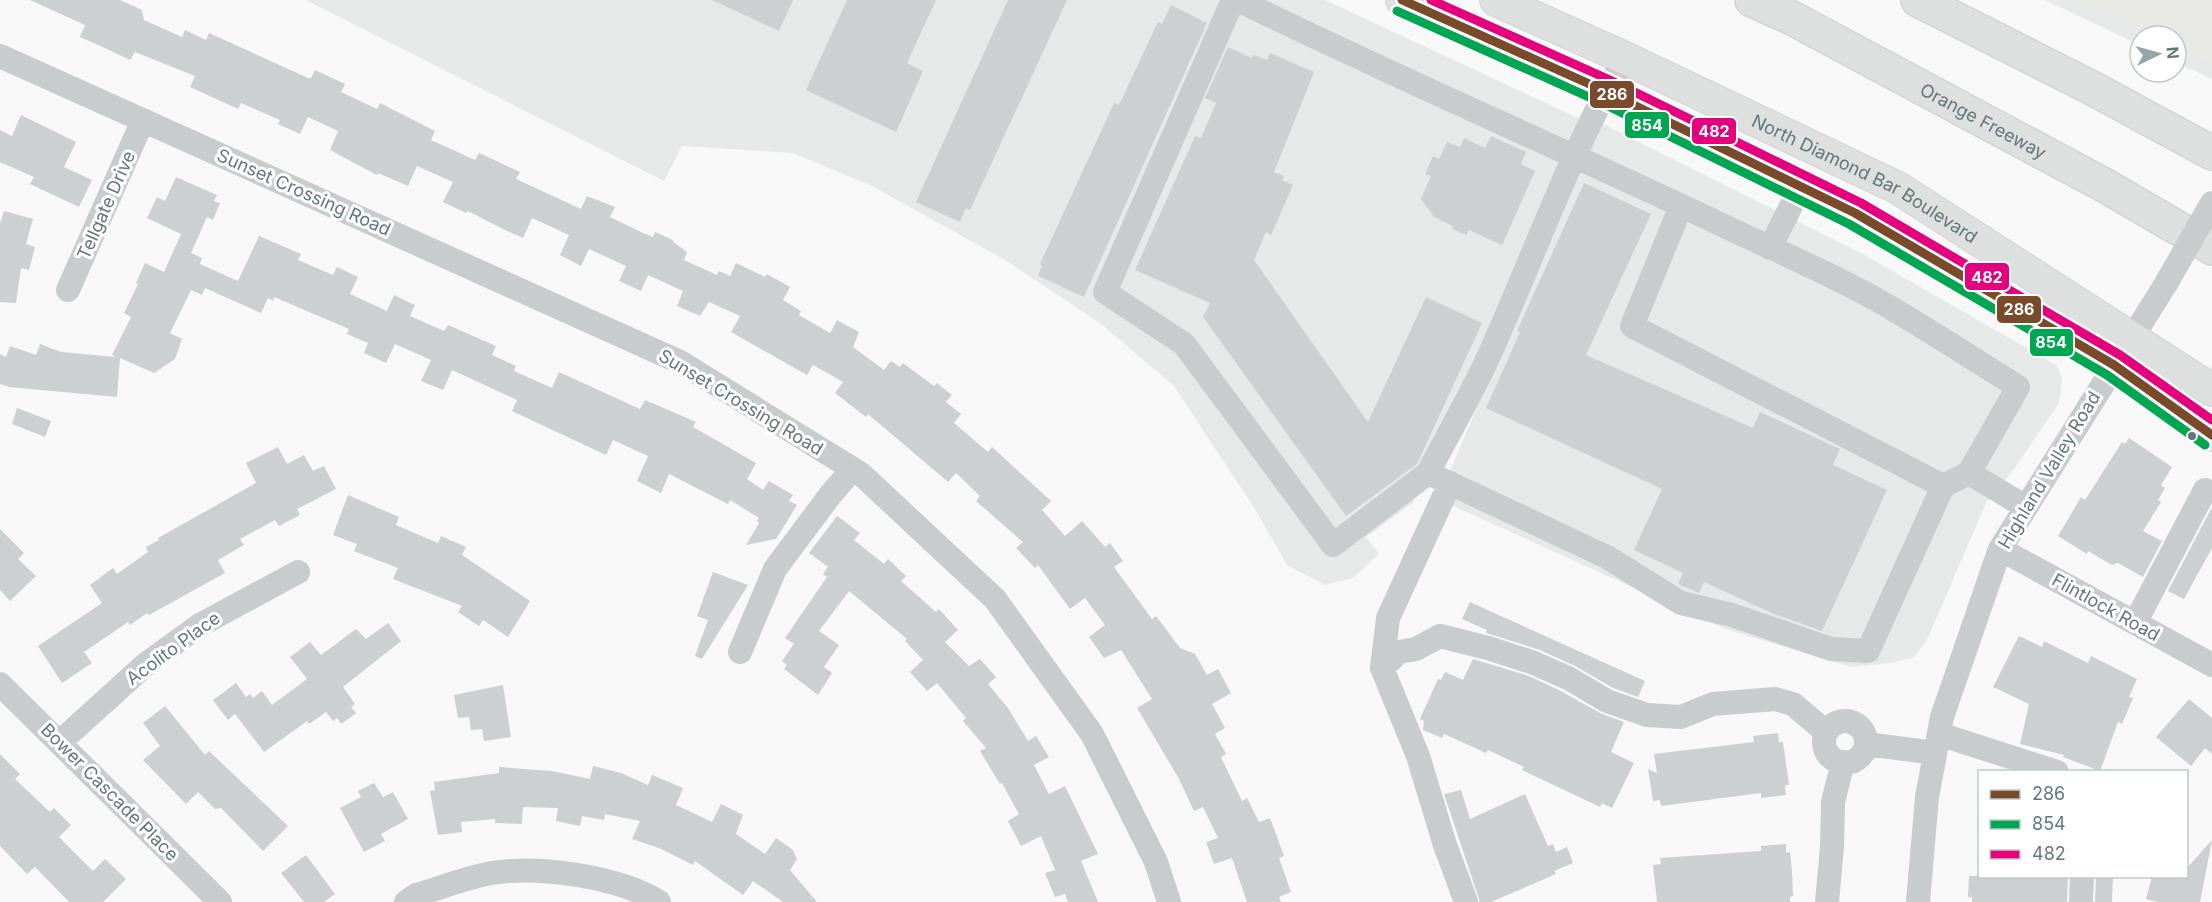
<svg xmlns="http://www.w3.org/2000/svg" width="2212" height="902" font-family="Inter,sans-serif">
<rect width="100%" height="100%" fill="#f8f8f8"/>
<!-- built -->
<path fill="#e6e9e8" d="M306,0H1325L1580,119L1413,503L1366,537L1379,554L1353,578L1325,585L1287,565L1255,509L1174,386L1100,323L1005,260L874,187L793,153L682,146L664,181Z
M2045,0H2212V79L2176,62V36H2140V45Z
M1599,122L1861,253L2056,365L2062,378L2059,403L2014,469L1986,503L1926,642L1914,657L1891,663L1851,667L1725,629L1438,499Z"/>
<!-- green -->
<path fill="#e9eae6" d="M2078,0H2212V63L2176,46V36H2155Z"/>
<!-- building -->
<path fill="#cdd0d0" d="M30,0H120L142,10L144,20L182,37L185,30L206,40L209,33L308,78H311L315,70L345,84L341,92L377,109L380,103L435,131L431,140L475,160L479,153L520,172L516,179L581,209L587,196L615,207L610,217L643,233L653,237L655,232L673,240V242L687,252L684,260L717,275L719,271L730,276L736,263L765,277L767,274L790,287L783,300L801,311L799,315L830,333L837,320L859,332L853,347L884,370L891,361L900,367L903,363L934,386L937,383L952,395L946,402L961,414L954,423L988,452L992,447L1051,501L1042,510L1065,536L1082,521L1105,547L1110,543L1123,561L1114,567L1152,619L1156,616L1180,648L1195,654L1207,675L1218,669L1231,693L1212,704L1225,728L1215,734L1226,754L1221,757L1242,801L1247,798L1259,822L1270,818L1284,856L1279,858L1291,892L1279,897L1281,902H1247L1232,858L1214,864L1206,842L1218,838L1203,807L1194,811L1178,777L1137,708L1152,699L1121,650L1104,658L1089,637L1105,625L1085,598L1070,609L1038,565L1035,568L1016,548L1023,542L976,501L980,496L956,473L948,482L868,414L866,417L835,393L843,382L813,365L807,375L731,332L740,316L709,302L700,316L677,306L683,291L648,275L641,291L619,281L626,266L589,249L581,266L560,255L569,235L532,218L523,238L503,229L468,211L466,213L443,202L453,182L417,166L408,186L378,173L377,175L330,150L338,131L308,117L300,134L278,124L280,120L241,103L238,109L190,87L195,76L135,52L130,60L107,49L80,37L85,25Z
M712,0H793L779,31Z
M847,0H936L907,63L923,71L896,132L806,90Z
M1008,0H1067L970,210L966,208L960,222L916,202Z
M1171,5L1207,23L1084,297L1038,276L1042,266L1040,264L1114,103L1119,105L1158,22L1162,24Z
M1228,47L1252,58L1254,55L1267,60L1270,53L1314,72L1274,172L1284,176L1282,180L1293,185L1271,235L1266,232L1254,260L1368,422L1426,297L1482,323L1417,464L1346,516L1203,317L1210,303L1135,270L1195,136L1201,138L1216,103L1205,98Z
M21,115L76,142L64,167L92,180L79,207L30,184L34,177L0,162V130L12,136Z
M1491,136L1526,152L1521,164L1535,171L1502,245L1469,230L1466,235L1452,229L1453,226L1434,217L1421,199L1431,176L1425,174L1433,156L1439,159L1447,142L1460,147L1464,138L1485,148Z
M176,177L217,195L214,201L220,203L213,220L207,217L191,253L202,258L200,264L238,281L259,236L301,254L298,260L333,275L337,267L358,277L350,294L387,311L394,295L415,305L410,316L444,331L448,325L496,346L492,355L516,366L514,371L552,388L559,372L640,409L645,400L696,422L693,427L756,463L747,479L763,490L769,481L793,495L789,501L797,505L776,539L746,545L759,523L757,521L759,518L730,500L728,504L669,474L661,493L637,481L648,456L613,440L606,455L512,411L517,400L452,370L443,390L421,381L431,360L395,344L386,363L364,353L368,343L347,334L349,329L274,297L273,301L268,298L261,313L205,288L202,295L191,290L170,333L182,339L175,359L154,373L120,358L117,397L9,387L0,384V354L6,357L10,346L36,355L40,344L61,352L116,357L112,355L131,317L124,313L138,284L136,283L145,263L164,272L181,234L147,218L157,197L165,201Z
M1584,183L1651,214L1586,355L1753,428L1760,412L1840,449L1833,465L1887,490L1822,631L1774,614L1704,582L1699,593L1678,584L1683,573L1634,550L1662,489L1486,408L1520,332L1517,331Z
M4,211L33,219L26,244L35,247L29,270L21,268L16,303L0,302V224Z
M17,408L51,421L45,437L12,424Z
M2129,438L2172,467L2161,485L2165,488L2158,500L2161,502L2143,531L2162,541L2143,577L2118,563L2112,565L2088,551L2087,554L2058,536L2081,497L2085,500L2122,442L2125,444Z
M278,447L287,464L304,455L313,471L324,466L336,489L297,509L300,515L279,526L275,520L240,539L244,545L218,560L225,573L149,615L147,613L130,625L128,622L84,652L92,663L62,683L38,646L102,603L90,585L113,568L117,574L148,552L146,547L159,540L158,538L256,483L246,463Z
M348,495L399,517L396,525L438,543L441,536L466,547L462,555L530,601L508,637L483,620L479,626L458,612L462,606L393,579L398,568L354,551L357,544L333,535Z
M2212,507V548L2184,599L2168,591Z
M837,516L860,533L854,540L884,564L888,559L906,576L901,581L936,612L939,609L958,630L945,642L969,666L980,659L996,677L988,684L1008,708L1028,741L1036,736L1049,757L1034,765L1049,794L1065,786L1098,854L1081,861L1098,902H1068L1065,894L1055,897L1045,873L1055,870L1041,836L1021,846L1008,821L1019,814L1002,783L1000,784L980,751L986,748L963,721L966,718L937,683L927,691L910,672L923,660L905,641L907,639L849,591L819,631L839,645L824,667L832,673L818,695L784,669L787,665L782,661L794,644L785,638L827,577L823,574L828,567L809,553Z
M0,529L24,553L18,559L36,576L10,601L0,590Z
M713,572L748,585L702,659L695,656L708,620L697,616Z
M1470,602L1645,681L1638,697L1613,688L1575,666L1540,650L1486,633L1487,630L1462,619Z
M388,623L401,641L343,687L355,704L351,707L356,713L341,724L337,718L333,721L326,712L309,724L307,721L264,752L235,714L228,720L213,700L236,683L246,697L250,694L253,698L262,691L272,705L307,679L290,657L310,642L321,655L356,629L366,639Z
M2019,636L2042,647L2044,641L2088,663L2091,656L2137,679L2129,697L2133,698L2122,724L2118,722L2100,771L2063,757L2064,755L2020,744L2029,704L1993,687Z
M1473,659L1529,676L1561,691L1600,713L1624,722L1611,752L1634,763L1612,808L1602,803L1600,807L1522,770L1524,767L1488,750L1486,753L1444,734L1442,738L1423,730L1424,721L1420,719L1438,679L1441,680L1445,672L1463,680Z
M503,685L511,737L484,741L482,729L471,730L469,717L458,718L454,695Z
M2189,699L2212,718V754L2205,748L2191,766L2156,737Z
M165,706L205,755L209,751L288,826L263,851L221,808L215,809L198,792L186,804L143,760L160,746L143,723Z
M1778,733L1779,742H1783L1789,785H1785L1786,795L1761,798V793L1661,806L1660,800L1653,801L1648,769L1657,773L1654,754L1754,742L1753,736Z
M0,754L20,774L15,779L50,812L54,808L71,825L59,837L93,871L105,859L126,879L103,902H69L35,867L27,874L0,846Z
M593,766L621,773L648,785L652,775L683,788L676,805L712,822L721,804L743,815L736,834L765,854L776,838L793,850L797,859L790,870L817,902H783L753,881L743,895L695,861L693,865L659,848L632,839L640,821L605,814L604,820L582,816L580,826L556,821L558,808L523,807L522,824L495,823V819L461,822L462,832L438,835L430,791L435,790L434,782L499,773V767L552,771L590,779Z
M374,783L383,797L393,792L408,819L381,834L385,841L364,852L340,808L361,797L358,791Z
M1461,790L1470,819L1525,794L1548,846L1553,844L1556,852L1567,847L1573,863L1554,871L1556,874L1491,902H1480L1444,794Z
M2212,840L2200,902H2158L2146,899L2152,876H2187V868Z
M1786,844V853L1790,852L1792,871L1793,896L1790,897V902H1657L1653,865L1661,864L1660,858L1761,851V846Z
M306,855L335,894L324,902H304L281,873Z
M1969,876H2068L2067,902H1972V897H1968Z
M2096,876H2113L2112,902H2095Z"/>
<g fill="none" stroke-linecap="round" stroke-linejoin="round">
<defs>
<g id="major">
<path d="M1402,0L1605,91L1855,213L2114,365L2212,435"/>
<path id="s1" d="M1496,0L1625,58L1898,188L2212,390"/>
</g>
<g id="highway">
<path id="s2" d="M1752,0L1790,17L2104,185L2212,248"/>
<path d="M1918,0L2092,88L2212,153"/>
</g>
</defs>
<!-- major casing -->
<use href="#major" stroke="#d3d5d5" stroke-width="34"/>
<!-- highway casing -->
<use href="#highway" stroke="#d3d4d4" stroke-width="36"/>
<!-- minor -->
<path stroke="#c9cccc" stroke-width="24" d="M1233,0L1105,292L1184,344L1333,545L1428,473
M1238,0C1397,78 1560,148 1720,224C1772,249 1828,272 1879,301C1926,328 1972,358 2018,387L1969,473L1943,486L1868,651L1831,649L1732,615L1681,603L1607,557L1428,473C1448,435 1469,398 1487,360C1533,259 1569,153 1625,58
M0,56L680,362L861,474L995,599L1092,734L1156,862L1169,902
M1681,206L1632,326L1943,486
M1770,248L1801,186
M68,290L143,120
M1969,473L2026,507
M1450,483L1388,618L1382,668L1418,756L1444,842L1466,902
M2000,549L2212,665
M2135,623L2205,490
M740,652L775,569L831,494L853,469
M1382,668L1399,652L1416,649L1440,636L1488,648L1534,663L1568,678L1607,701L1647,715L1681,717L1713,704L1775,699L1793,704L1826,732
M0,684L220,902
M1824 742a21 21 0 1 1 42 0a21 21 0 1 1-42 0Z
M1939,734L2057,772
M61,741L146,664L200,625L298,572
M1866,744L1935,753
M406,902L416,895C441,888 467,877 492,873C540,865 619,877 659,902
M1827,902L1832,847L1833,802L1843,762
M1918,902L1927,797L1942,717L2000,549L2167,282
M2081,902L2082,876"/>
<!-- major -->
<use href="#major" stroke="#dedfdf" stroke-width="32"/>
<!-- highway -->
<use href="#highway" stroke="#dedfdf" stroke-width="33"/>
<!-- minor-bridge -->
<path stroke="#c9cccc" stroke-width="24" d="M2167,282L2212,203"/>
<defs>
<path id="bus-1" d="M1402,0L1605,91L1855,213L2114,365L2212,435"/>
<path id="bus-2" d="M1397,11L1600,102L1849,224L2107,375L2205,445"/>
<path id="bus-3" d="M1431,0L1610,80L1861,203L2120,355L2212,420"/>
</defs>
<!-- bus-1 casing -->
<use href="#bus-1" stroke="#fff" stroke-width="14"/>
<!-- bus-2 casing -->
<use href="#bus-2" stroke="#fff" stroke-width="14"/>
<!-- bus-3 casing -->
<use href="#bus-3" stroke="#fff" stroke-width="14"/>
<!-- bus-1 -->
<use href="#bus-1" stroke="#7a4b2a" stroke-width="9"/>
<!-- bus-2 -->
<use href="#bus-2" stroke="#00a651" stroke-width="9"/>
<!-- bus-3 -->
<use href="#bus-3" stroke="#e5007d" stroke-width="9"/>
</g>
<!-- markers -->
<circle fill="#61787b" stroke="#fff" stroke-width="2" cx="2192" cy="436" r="5"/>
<g text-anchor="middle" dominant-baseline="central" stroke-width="6" stroke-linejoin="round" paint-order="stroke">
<!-- street labels -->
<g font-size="18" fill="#61787b" stroke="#fff">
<text stroke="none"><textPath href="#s2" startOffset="261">Orange Freeway</textPath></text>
<text stroke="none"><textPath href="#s1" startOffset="410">North Diamond Bar Boulevard</textPath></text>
<text transform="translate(304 192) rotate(24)">Sunset Crossing Road</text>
<text transform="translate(106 205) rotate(-66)">Tellgate Drive</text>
<text transform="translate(741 402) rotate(31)">Sunset Crossing Road</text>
<text transform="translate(2049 470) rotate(-59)">Highland Valley Road</text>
<text transform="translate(2106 607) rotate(29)">Flintlock Road</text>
<text transform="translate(173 648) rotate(-36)">Acolito Place</text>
<text transform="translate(110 792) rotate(45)">Bower Cascade Place</text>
</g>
</g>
<g stroke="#fff" stroke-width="2">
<rect x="1589" y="80" width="46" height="29" rx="6" fill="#7a4b2a"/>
<rect x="1624" y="111" width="46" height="28" rx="6" fill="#00a651"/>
<rect x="1691" y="117" width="46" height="28" rx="6" fill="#e5007d"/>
<rect x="1964" y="262" width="46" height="29" rx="6" fill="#e5007d"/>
<rect x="1996" y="295" width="46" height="29" rx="6" fill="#7a4b2a"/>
<rect x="2029" y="328" width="45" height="29" rx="6" fill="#00a651"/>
</g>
<g font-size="16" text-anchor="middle" font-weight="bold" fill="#fff">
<text x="1612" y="100">286</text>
<text x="1647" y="131">854</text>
<text x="1714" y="137">482</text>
<text x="1987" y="283">482</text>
<text x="2019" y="315">286</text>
<text x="2051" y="348">854</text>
</g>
<!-- legend -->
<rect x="1978" y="770" width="210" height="108" fill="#ffffff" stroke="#c0c9ca" stroke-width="1.5"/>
<rect x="1990" y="790" width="30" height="9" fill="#7a4b2a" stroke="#c0c9ca" stroke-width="1.5"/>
<text x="2032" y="800" font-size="18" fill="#61787b">286</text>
<rect x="1990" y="820" width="30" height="9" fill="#00a651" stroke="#c0c9ca" stroke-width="1.5"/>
<text x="2032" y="830" font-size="18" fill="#61787b">854</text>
<rect x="1990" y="850" width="30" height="9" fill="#e5007d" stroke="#c0c9ca" stroke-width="1.5"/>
<text x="2032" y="860" font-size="18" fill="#61787b">482</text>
<!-- north arrow -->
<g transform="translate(2158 54) rotate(85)"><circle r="28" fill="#ffffff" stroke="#c0c9ca" stroke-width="1.5"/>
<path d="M0-4.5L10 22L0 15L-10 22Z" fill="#96a5a7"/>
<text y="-9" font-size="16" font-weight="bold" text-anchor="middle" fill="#61787b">N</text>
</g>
</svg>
